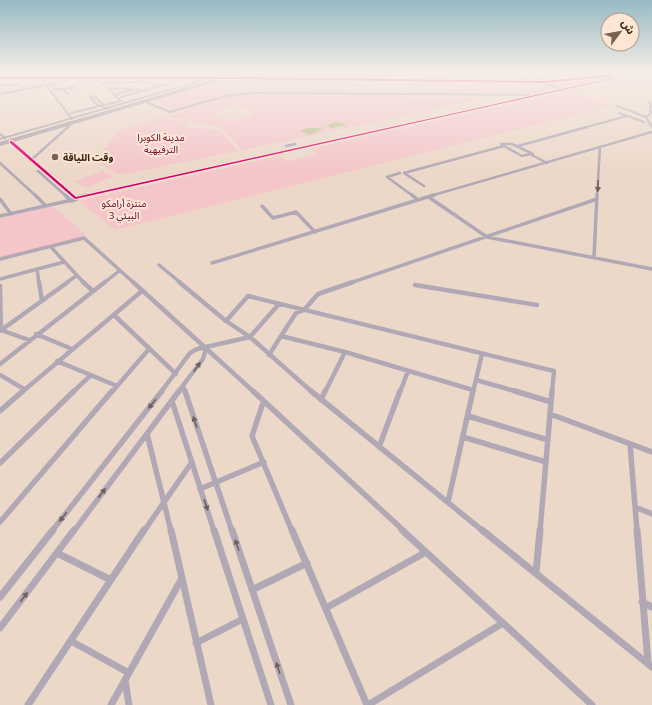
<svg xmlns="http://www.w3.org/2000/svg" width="652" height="705" font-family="Commissioner,'Noto Sans Arabic',sans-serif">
<rect width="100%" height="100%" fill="#ecd8c9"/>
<!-- green -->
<path fill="#f4c6ca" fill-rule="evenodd" d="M609,77L611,78L565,88L550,84V82Z
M235,79L342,80L341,93H233L174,110L153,101L210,84Z
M443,82L509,83L544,85L556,90L535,94L448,93Z
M570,91L611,106L115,230L79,201L280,156L286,160L289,161L314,155L315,153L310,149Z
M242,95L488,98L242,150L222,128L169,116L226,97ZM240,106L252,110V115C243,121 223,124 215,114L216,112L223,108Z
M161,118L188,123L185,127C193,129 199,127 206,129C212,129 214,132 220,131L238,151L125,174H118L97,162V159L117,132Z
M103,171L113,177L85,188L75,181Z
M53,206L87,236L0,258V218Z"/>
<!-- water -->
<path fill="#bcc38d" d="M335,122L342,123L347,126H339L332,128L326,125C318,131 312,140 300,130L309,128H321Z"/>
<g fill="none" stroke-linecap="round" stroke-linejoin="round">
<!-- minor-far5 -->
<path stroke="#b0a9b5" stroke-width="2" d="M518,73L526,80
M538,76L545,79L548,84L564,91L545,84Z
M40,77L72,119
M0,78H229L543,82L610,76L615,78L390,128
M69,80L49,84L55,90L76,87
M105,82H141
M1,85H19L24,89
M160,86L166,84
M111,88L142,90
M63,89L68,94
M0,94L46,85
M117,94L132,90
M121,97L160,86L138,80
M146,102L170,112L226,96L252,93L530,95
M101,106L97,105L90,97L94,96L103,104L102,106L107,109
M617,106L646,117L652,127
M71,113L121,101L101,82L95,80
M619,113L644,122
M646,117L651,113L650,107L652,106L649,102
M67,128L70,125
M583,128L627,116"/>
<!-- minor-far4 -->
<path stroke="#b0a9b5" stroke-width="2.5" d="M0,134L5,138
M11,142L73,196
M502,145L501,144H512L533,154
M286,146L295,144
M518,146L587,127
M30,161L68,127
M0,163L36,196
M38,171L66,196
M400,173L387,177L413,196
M424,186L404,173L504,146L522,156L530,154L547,163
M82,196L395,127
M430,196L652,132
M597,196L600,147"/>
<!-- minor-far3 -->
<path stroke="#b0a9b5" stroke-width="3.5" d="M35,195L46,206
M65,195L71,201L77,199
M72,195L75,198L86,195
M412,195L418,200
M430,198L487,237L652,269
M0,199L11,214
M262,206L273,218L296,212L315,232
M0,216L72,200
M51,247L84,283
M594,257L597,195
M0,259L84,238L134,283
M212,263L434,195
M159,265L181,283
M37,269L39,283
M0,279L64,262
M66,283L76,276
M104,283L119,271
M350,283L597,199"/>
<!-- minor-far2 -->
<path stroke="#b0a9b5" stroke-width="4.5" d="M39,282L42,301
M83,282L93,291
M133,282L254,392
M179,282L226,321L250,337L312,392
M415,285L537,305
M0,286L1,330L29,340
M114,315L176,374
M226,321L248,296L554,371L552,392
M0,331L68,282
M36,334L72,349
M281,336L296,313L304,310L318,294L353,282
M269,355L281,336L345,352L473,390
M57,361L117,386
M0,364L105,282
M0,375L24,389
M476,380L518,392
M183,386L185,392
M22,392L142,291
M73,392L91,375
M112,392L149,349
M161,392L190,353L197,349L250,337L279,304
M178,392L203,359L206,348
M325,392L345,352
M400,392L408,371
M473,392L482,354"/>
<!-- minor-far1 -->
<path stroke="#b0a9b5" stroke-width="5.5" d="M185,391L232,531
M253,391L404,531
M311,391L483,531
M515,391L551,402
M321,400L325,391
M172,401L214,531
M263,403L252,436L292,531
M0,411L23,391
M550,414L652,452
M468,416L548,440
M147,434L171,531
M463,437L546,462
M630,444L637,531
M379,447L400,391
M0,463L74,391
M200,489L264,462
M448,502L473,391
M635,507L652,514
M0,522L112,391
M52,531L162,391
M74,531L179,391
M144,531L192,462
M540,531L552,391"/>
<!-- minor -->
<path stroke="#b0a9b5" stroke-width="7" d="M171,530L211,705
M214,530L271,705
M232,530L291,705
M292,530L367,705
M402,530L592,705
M482,530L652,667
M637,530L648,663
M57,553L111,580
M536,573L540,530
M252,590L307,563
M0,597L53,530
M642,602L652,607
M326,608L426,552
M0,628L74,530
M71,641L129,673
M196,643L243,619
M125,680L129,705
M28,705L144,530
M111,705L181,580
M368,705L503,623"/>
<!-- major -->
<path fill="#aba0ac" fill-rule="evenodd" d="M241,73H246L0,146V144Z
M222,74L224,75L0,140V138Z"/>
<!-- highway -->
<path fill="#a699a7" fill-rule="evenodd" d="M236,73H241L0,144V142Z"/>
<defs>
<path id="cycleway" d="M610,75L616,78L75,199L10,143V141H12L76,197L612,78L610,77L543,83L229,79H0V77H229L543,81Z"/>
</defs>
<!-- cycleway casing -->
<use href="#cycleway" stroke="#fee6d4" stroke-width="2"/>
<!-- cycleway -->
<use href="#cycleway" fill="#d6006c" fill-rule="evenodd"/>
</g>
<!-- one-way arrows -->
<defs><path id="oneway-solid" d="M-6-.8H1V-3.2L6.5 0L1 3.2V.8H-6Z"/></defs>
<g fill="#6f5f5a">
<use href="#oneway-solid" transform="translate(598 186) rotate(93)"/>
<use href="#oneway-solid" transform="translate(197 367) rotate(-54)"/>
<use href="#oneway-solid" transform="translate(152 404) rotate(128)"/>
<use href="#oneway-solid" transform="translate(195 422) rotate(-109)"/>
<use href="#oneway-solid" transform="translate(102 493) rotate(-53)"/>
<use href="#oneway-solid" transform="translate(206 505) rotate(72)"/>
<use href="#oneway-solid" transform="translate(63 517) rotate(128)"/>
<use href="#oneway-solid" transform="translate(237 545) rotate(-109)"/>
<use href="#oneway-solid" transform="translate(24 597) rotate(-53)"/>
<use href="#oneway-solid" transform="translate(278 668) rotate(-109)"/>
</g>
<!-- sky -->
<linearGradient id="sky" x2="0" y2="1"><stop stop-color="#96bac4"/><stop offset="0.42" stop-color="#f6ede7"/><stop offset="1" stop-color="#f6ede7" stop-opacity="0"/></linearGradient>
<rect width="652" height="172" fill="url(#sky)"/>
<!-- markers -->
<circle fill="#786251" stroke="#fee6d4" stroke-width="1.5" cx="55" cy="157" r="4"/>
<g text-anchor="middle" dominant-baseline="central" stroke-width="4" stroke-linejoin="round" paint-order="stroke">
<!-- far-park labels -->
<g font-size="10" fill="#640833" stroke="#fee6d4">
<text x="161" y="137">مدينة الكوبرا<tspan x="161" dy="12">الترفيهية</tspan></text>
<text x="124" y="203">منتزة أرامكو<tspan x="124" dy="12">البيئي 3</tspan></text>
</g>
<!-- far-poi labels -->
<g font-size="10" font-weight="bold" fill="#392310" stroke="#fee6d4" text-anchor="start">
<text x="63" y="157">وقت اللياقة</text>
</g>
</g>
<!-- north arrow -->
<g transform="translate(620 32) rotate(58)"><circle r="19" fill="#fee6d4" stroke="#af9886"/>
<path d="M0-3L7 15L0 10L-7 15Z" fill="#786251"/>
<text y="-6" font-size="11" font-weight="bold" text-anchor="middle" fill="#392310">ش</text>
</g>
</svg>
